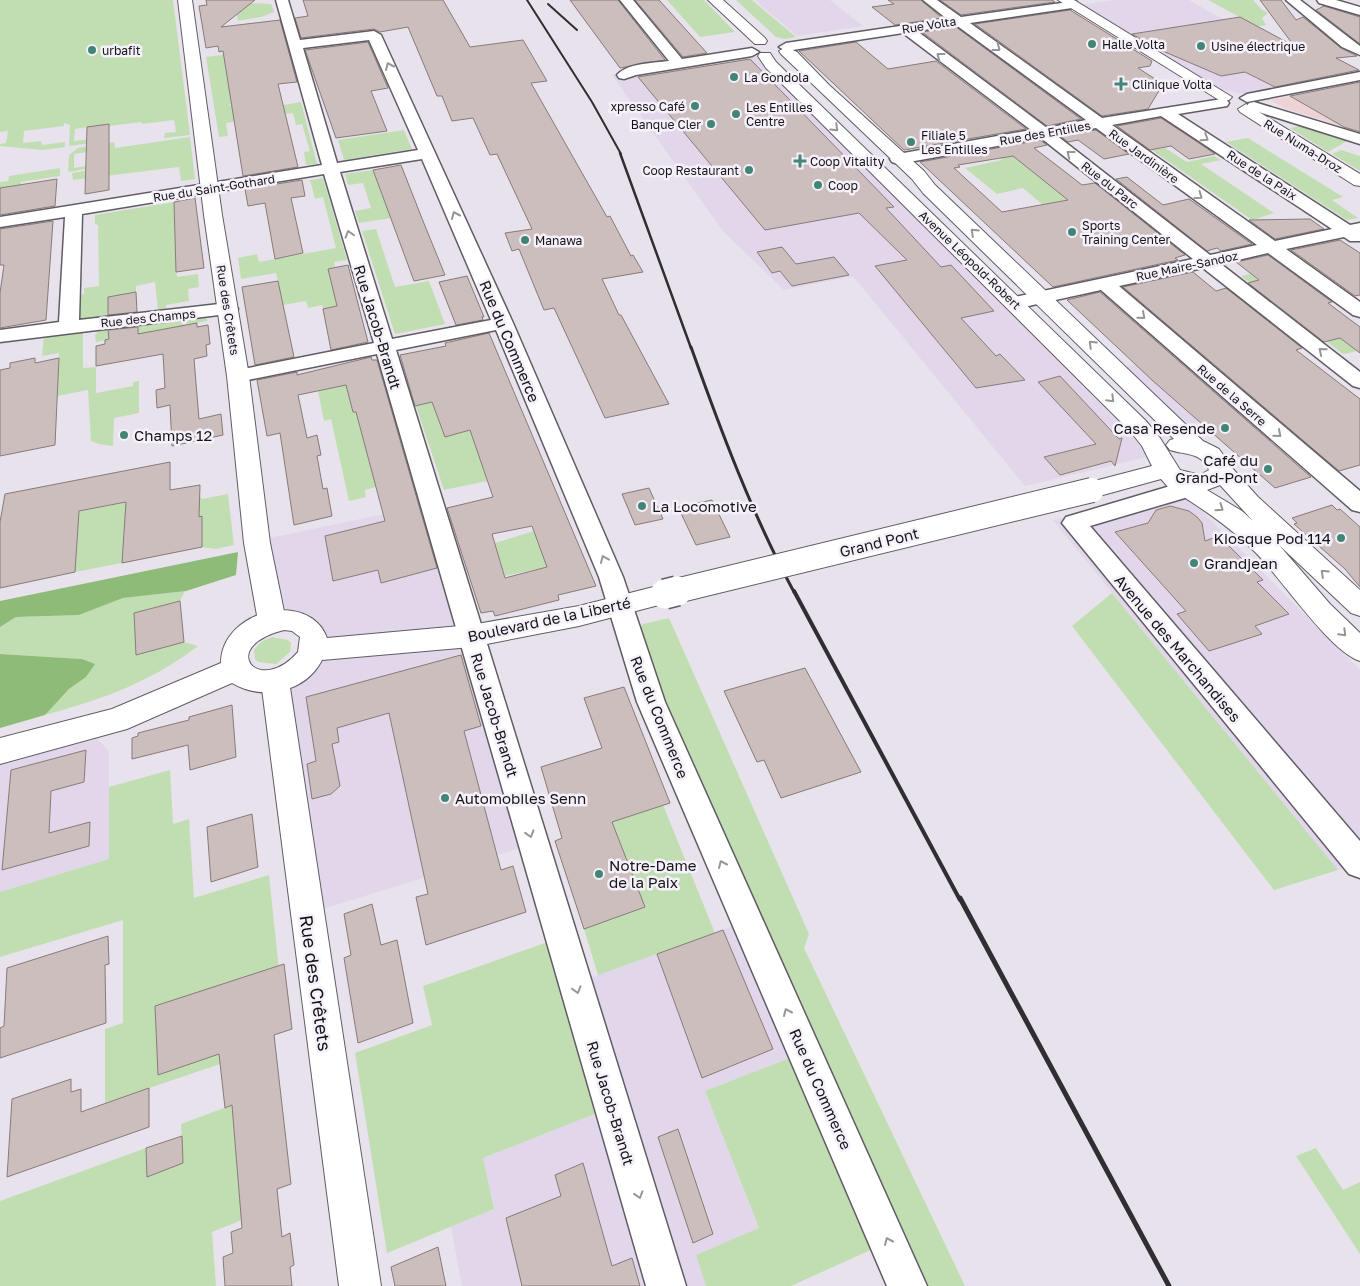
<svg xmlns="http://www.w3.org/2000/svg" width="1360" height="1286" font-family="'Golos Text',sans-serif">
<rect width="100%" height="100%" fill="#e8e2ed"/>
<!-- commercial -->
<path fill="#e1d6ea" d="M755,0H830L863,26L797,36Z
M1116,0H1189L1326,77L1244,94L1218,89L1080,5Z
M754,53L918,217L1151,456L1025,486L853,276L784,290L723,231L612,75Z
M1178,354L1242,410L1187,425L1125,367Z
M1180,489L1360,670V862L1338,870L1053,520Z
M423,506L443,574L456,641L479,639L542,841L313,912L287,683L318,647L288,615L277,579L270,538Z
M97,739L109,751V859L0,892V763Z
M741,923L795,1056L705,1091L759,1229L696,1255L706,1286H462L451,1227L494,1209L483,1158L597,1113L562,988Z"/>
<!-- education -->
<path fill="#eed3d6" d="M1321,90L1360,112V132L1284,108L1270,100Z"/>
<!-- green -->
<path fill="#c1deb3" d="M0,0H173L190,135L164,138L165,133L176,132L174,120L142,124V122L109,126L108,124L75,129L74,141L92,139V143L69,146L70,125L64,123V126L24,131L23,143L41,141L42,145L65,142V147L43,150L0,146V144L6,143L8,131L0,132Z
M667,0H704L735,32L700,37Z
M736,0H752L796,37L785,39L776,37Z
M1208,0H1253L1261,9L1268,13L1262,18L1266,25L1249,28L1245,20Z
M248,3L271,4L274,12L261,17L238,21L235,5Z
M284,46L267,99L281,97V100L240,101L229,104C236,116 287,104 301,102L317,164L306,165L304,152L310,151L302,124L296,125L293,113L226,123L228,136L219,137L206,57Z
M1300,126L1347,141L1328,152L1290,128Z
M404,130L412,149L344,160L338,140Z
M190,137L195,179L181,181L179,167L73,180L72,173L97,169L98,164L109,162V149L74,154V168L91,165V168L68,172L69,155L78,148L114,142L115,148Z
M1248,138L1343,197L1332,200L1358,218L1347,220L1226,142Z
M1004,148L1062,195L1070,200L1043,205L1023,188L997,194L965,168L1002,160L992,151Z
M1165,148L1187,162L1214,156L1221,160L1201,164L1274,213L1252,220L1152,150Z
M1341,150L1360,156V171L1332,154Z
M60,168V176L21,182L18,207L0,190V182L8,181L9,176Z
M373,170L391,218L359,223L355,211L371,208L363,183L348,185L345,174Z
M323,178L347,260L334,262L335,267L357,302L323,309L322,305L308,308L306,301L283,305L276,273L241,279L238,258L257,254L259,262L336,248L323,197L315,199L310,180Z
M174,202L176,229L198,246L175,250L177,277L198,274L199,287L188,289L189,301L166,305V309L158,310L155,282L136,286V292L108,297V317L77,321L79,295L84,294V288L99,286L98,225L95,224V215Z
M376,229L395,287L429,281L445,324L395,334L362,231Z
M1250,274L1307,317L1337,310L1341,312L1335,314L1340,338L1358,351L1343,354L1241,276Z
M207,315V321L96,342L95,335L100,329Z
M83,330V368L96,367V393L133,386V382L139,381V413L114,418L113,446L99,444L91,441L88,390L57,396L59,353L42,356L44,335Z
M346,385L353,412H356L376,487L365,490L366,497L349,501L331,419L324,421L318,391Z
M460,396L487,481L444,490L416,406Z
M170,494L168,502L200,496L202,499L228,494L234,545L216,549L202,547V516L124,531L122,563L75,572L77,539L0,527Z
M534,531L547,567L505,576L495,543Z
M185,591L180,601L134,613L136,654L184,642L198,646C149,683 103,699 45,715L69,689L86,677L94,664L82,659L0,654V627L16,617L79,615L123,598Z
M1112,593L1338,870L1274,890L1072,626Z
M669,618L809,934L804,948L965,1286H919L712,818L636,632L643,624Z
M272,637L288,640L291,643L290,652L276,664L258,662L255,659L254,650L261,642Z
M170,770L173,824L189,819L194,898L269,875L285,1027L220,1053V1064L105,1103V1029L123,1023V920L0,957V892L109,859V787Z
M663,805L715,933L598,975L584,929L645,907L612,822Z
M548,942L597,1113L483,1158L494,1209L387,1253L355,1053L432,1025L423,986Z
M795,1056L875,1248L791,1286H706L696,1255L759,1228L705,1091Z
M232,1105L242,1220L212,1232L216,1286H0V1201L146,1148L147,1177L183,1163L181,1124Z
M1316,1148L1343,1190L1360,1182V1254L1296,1156Z"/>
<!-- forest -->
<path fill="#8ebb78" d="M238,552L236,575L186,591L123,598L79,615L16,617L0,627V601Z
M0,654L82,659L95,664L86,677L69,689L45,715L0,728Z"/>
<!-- building -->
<path fill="#cbbebd" stroke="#877b79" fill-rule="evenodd" d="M206,0H255L221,27L280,20L297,82L278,84L298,167L243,176L223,51L219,52L218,46L206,48L199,6L207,5Z
M303,0H443L470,47L523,40L547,81L531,83L607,217L610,216L631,256L633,255L643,272L602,279L619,315H621L669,404L605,418L554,308L544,310L519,249L512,251L505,233L532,229L497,154L490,155L473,118L452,121L442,96H437L408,27L380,32L374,29L301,38L295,18L308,16Z
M570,0H618L665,60L620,68Z
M635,0H659L707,53L683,57Z
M888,0H921L942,18L895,25L872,7L894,4Z
M940,0H1052L1055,2L961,15Z
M1260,0H1281L1296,20L1303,17L1341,48L1357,56L1336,58L1359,70L1275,87L1245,72L1221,76L1158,49L1132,34L1240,17L1294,46Z
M1324,6L1360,17V44L1316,10Z
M1070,10L1152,61L1150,66L1138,68L1163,84L1148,109L1102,116L975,24Z
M956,27L1081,119L1047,126L922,32Z
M368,42L388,88L371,91L387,131L336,138L305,50Z
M856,42L888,69L936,61L1026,129L904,150L799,51Z
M750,59L894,207L886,208L941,267L951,265L994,311L961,318L996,356L1000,354L1025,380L976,388L875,266L907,260L859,213L765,230L638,77Z
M1360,82V132L1344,127L1290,96Z
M1161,118L1196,141L1215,154L1189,159L1171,146L1150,150L1117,126Z
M109,124V190L85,194L87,127Z
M1096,130L1129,154L1104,159L1078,140L1068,142L1060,136Z
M1040,140L1047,145L1034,148L1068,174L1082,185L1095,183L1185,255L1175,258L1178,260L1053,287L920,162ZM1013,156L1068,200L1002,212L954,168L960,167L958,165Z
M401,165L423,221L445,275L414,281L373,170Z
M1127,177L1163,205L1189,199L1252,244L1221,251L1217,248L1207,251L1116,179Z
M57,179L55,206L0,215V188Z
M302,180L305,196L291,198L303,253L275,259L265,203L248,206L245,189Z
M195,198L204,268L176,272L174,202Z
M1310,219L1324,229L1275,239L1249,220Z
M53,221L46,320L0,328V293L4,265H0V229Z
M1340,240L1360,253V295L1355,296L1291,250Z
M782,247L796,264L834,257L849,275L792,286L780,271L772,273L757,252Z
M1268,255L1332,302L1328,303L1360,327V353L1340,338L1324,342L1248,283L1259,280L1236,262Z
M348,265L368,342L331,350L323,309L337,306L328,269Z
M1193,272L1216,291L1226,288L1302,348L1296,350L1360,399V465L1339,471L1123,287Z
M467,276L484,317H482L483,320L456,325L439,282Z
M278,281L294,357L255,365L242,287Z
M136,292L137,312L108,315V297Z
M1100,292L1311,477L1275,488L1153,381L1067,300Z
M197,323V327L208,325L210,344L206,345L207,356L194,359L199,419L221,414L223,435L172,446L170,405L157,408L156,390L165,388L163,354L96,366V346L105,344V340L109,339L108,330L138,327V334Z
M489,333L596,586L558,595L559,600L495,616L493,611L481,613L447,508L493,497L470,430L445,437L432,402L415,406L400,355L446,346L445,343ZM532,526L547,567L505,578L492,534Z
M371,357L372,360H377L437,568L381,583L378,570L333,581L325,536L385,521L356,412H353L346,385L298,395L307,438L317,435L321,455L317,456L323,489L327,488L332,516L294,525L280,433L267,436L257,380L297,372V375Z
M35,358V363L59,358L55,445L0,456V370L10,368V363Z
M1060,376L1119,439L1122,438L1115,466L1111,461L1060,475L1044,457L1096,444L1038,382Z
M170,462V490L200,485L199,517L202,516V547L122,563L126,502L79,511L75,572L0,588V522L5,494Z
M649,488L663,519L635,525L622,494Z
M712,500L730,537L696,545L678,507Z
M1332,505L1337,510L1340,509L1360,527V587L1345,569L1294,524L1297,523L1292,518Z
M1170,506L1189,511L1197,517L1202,523L1205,541L1219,536L1263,580L1257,582L1289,614L1255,626L1262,634L1209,651L1177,614L1186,611L1115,532L1148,523L1156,510Z
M180,601L184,642L136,655L134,613Z
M461,655L481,726L464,731L501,870L513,866L526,912L426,945L416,897L428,894L389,713L337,728L339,742L332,744L340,786L331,794L312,799L307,764L316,761L306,697Z
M805,668L861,772L781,798L764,760L757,762L724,691Z
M624,687L670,803L612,822L645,907L584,929L555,841L562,838L541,767L602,748L584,698Z
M232,705L236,757L190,770L188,745L132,759V738L138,736V733L189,720V717Z
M86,750L84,782L51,791L49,833L90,822L89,846L2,870L11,770Z
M252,814L258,867L211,882L207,827Z
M372,904L381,945L397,940L413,1023L358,1043L344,958L351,955L344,914Z
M723,930L773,1049L702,1078L657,954Z
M108,936L109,964L105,965L106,1023L0,1058V1028L4,1026L7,968Z
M284,964L292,1029L274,1035L291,1184L277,1189L282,1237L290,1233L294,1265L290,1267L292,1286H225L223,1257L233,1253L231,1232L242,1228L232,1105L225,1108L219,1054L158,1075L155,1006Z
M71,1079V1092L81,1089V1112L149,1088V1127L7,1177L12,1099Z
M678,1129L713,1234L693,1243L658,1137Z
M182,1136L183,1163L147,1177L146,1148Z
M583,1163L612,1266L632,1258L640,1286H522L506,1218L561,1196L555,1175Z
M438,1247L446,1286H395L391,1267Z"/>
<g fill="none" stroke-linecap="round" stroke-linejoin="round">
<defs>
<path id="street" d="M276,0H288L300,40L374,31L381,35L513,323L623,577L665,702L927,1286H887L637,702L599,577L496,330L396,350L686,1286H646L377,354L238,382L231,380L228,376L231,372L238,370L374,343L324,174L82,214L79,320L228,303L235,305L238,309L235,313L0,342V330L59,322L65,217L0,227V217L322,165ZM369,40L418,150L337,163L303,48ZM422,159L491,320L392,339L340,172Z
M620,0H633L682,59L752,48L759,52L752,56L636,75L624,79L619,78L617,75C627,63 654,63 669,61Z
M923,0H937L961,17L1076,1L1078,4L1076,7L1072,8L970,23L1102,118L1222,99L1227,100L1229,103L1227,106L1178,114L1350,225L1360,223V241H1350L1344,237L1286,249L1360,302V317L1353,315L1268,253L1221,264L1360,372V388L1353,386L1203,268L1119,286L1360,491V512L1352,510L1101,290L1015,309L1008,307L1005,303L1008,299L1015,297L1193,259L1041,138L898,164L892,162L890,159L898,154L1031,130L903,33L786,51L779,47L786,43L947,19ZM956,25L1086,120L1047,128L917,31ZM1161,116L1332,229L1275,241L1112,125ZM1096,128L1257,245L1210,255L1056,135Z
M1286,0H1300L1360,46V55L1342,47Z
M1317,0H1336L1360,7V15L1319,3Z
M1360,72V80L1247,102L1240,98L1247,94Z
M1254,102L1360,134V144L1249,109L1247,106L1249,103Z
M1187,481L1195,483L1198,489L1195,495L1090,526L1360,841V878L1349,874L1062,523L1066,517Z"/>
<path id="secondary" d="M178,0H192L222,215L249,376L270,543L286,621L282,628L272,631L262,628L258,621L244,543L227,376L204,215Z
M1058,0H1074L1232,97L1229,100H1219Z
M1246,104L1360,174V186L1354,185L1240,112L1238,109Z
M275,670L285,673L289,681L381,1286H339L261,681L265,673Z"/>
<path id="primary" d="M708,0H723L765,38L767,41L765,44H755Z
M786,47L797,52L829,85L924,171L935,185L1203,441L1219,449L1233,469L1258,497L1360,590V616L1351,613L1279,545L1330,604L1360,633V661C1329,651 1280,576 1254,551C1228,525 1198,506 1168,487L1161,479L1092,498L1083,496L1080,490L1083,484L1152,466L1142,446L1130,431L766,68L758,56L760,53H770L776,62L1146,421L1160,438L1180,470L1200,475L1209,470C1202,452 1185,455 1170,450L1166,445L1170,440L1174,439L923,193L912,179L781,54L779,51ZM1220,485L1253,521L1242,511L1207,490Z
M665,584L674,587L678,594L674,601L579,626L471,647L322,660C305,693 262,701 232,683L127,729L0,764V738L112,709L221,663C221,610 309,589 327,638L471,625L579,606ZM284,630L292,631L300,637L298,652C259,697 216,647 284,630Z"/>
</defs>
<!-- street casing -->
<use href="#street" stroke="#615c65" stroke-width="3"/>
<!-- secondary casing -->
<use href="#secondary" stroke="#615c65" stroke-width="2"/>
<!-- primary casing -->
<use href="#primary" stroke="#615c65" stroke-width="2"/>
<!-- street -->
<use href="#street" fill="#fff" fill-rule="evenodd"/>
<!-- secondary -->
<use href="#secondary" fill="#fff" fill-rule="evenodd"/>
<!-- primary -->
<use href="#primary" fill="#fff" fill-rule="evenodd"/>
<!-- rail-far4 -->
<path stroke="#302e32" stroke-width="2" d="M527,0L592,102L621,154
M548,4L577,30"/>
<!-- rail-far3 -->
<path stroke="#302e32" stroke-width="2.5" d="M620,153L691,348"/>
<!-- rail-far2 -->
<path stroke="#302e32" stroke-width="3" d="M691,347C721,431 752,514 794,592"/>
<!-- rail-far1 -->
<path stroke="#302e32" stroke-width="4" d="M794,591L960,900"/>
<!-- rail -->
<path stroke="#302e32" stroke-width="5" d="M960,898L1169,1286"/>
<defs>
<path id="primary-bridge-far1" d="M672,592L1092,490"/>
<path id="primary-bridge" d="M665,594L677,591"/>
</defs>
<!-- primary-bridge-far1 casing -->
<use href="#primary-bridge-far1" stroke="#615c65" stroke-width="26" stroke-linecap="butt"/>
<!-- primary-bridge casing -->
<use href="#primary-bridge" stroke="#615c65" stroke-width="32" stroke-linecap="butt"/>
<!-- primary-bridge-far1 -->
<use href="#primary-bridge-far1" stroke="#fff" stroke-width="24"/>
<!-- primary-bridge -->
<use href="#primary-bridge" stroke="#fff" stroke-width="29"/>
</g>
<!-- one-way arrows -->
<defs><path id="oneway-chevron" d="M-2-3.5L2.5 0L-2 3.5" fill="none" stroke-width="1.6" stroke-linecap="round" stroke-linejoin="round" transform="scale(1.25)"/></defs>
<g stroke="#969597">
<use href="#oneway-chevron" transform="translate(997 48) rotate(37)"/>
<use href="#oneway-chevron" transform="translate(940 56) rotate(-143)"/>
<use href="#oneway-chevron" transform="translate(389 66) rotate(-114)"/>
<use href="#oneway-chevron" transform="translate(835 128) rotate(44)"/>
<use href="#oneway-chevron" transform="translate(1205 138) rotate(33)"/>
<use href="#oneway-chevron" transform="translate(1070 154) rotate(-142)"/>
<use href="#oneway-chevron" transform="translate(1199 196) rotate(36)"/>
<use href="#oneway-chevron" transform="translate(455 215) rotate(-114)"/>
<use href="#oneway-chevron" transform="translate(974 232) rotate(-137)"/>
<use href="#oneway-chevron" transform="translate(349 234) rotate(-107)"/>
<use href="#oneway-chevron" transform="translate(1142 316) rotate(41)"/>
<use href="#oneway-chevron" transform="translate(1092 344) rotate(-136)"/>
<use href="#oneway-chevron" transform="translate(1322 351) rotate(-141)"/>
<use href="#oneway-chevron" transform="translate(1111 399) rotate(45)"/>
<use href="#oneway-chevron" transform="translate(1278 434) rotate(41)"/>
<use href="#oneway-chevron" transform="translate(1220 508) rotate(35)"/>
<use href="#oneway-chevron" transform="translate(604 559) rotate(-113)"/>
<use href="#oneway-chevron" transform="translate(1324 573) rotate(-137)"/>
<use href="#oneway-chevron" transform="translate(1343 633) rotate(45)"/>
<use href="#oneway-chevron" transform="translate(530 834) rotate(73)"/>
<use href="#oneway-chevron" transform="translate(722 864) rotate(-114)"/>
<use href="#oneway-chevron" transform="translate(577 990) rotate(73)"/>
<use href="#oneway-chevron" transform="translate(787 1012) rotate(-114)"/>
<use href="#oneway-chevron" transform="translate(639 1195) rotate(73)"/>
<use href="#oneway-chevron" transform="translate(888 1241) rotate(-114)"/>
</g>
<!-- markers -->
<g fill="#428475" stroke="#f5f0fa" stroke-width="2">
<circle cx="1092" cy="44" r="5"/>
<circle cx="1201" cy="46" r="5"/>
<circle cx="92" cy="50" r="5"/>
<circle cx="734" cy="77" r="5"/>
<path d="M1118.5 76.5h5v5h5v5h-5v5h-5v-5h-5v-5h5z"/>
<circle cx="695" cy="106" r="5"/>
<circle cx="736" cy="114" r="5"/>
<circle cx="711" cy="124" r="5"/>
<circle cx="911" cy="142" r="5"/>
<path d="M797.5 153.5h5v5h5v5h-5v5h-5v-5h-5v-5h5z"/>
<circle cx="749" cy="170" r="5"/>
<circle cx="818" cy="185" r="5"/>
<circle cx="1072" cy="232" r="5"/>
<circle cx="525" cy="240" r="5"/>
<circle cx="1225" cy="428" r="5"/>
<circle cx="124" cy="435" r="5"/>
<circle cx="1268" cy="469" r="5"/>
<circle cx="642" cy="506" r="5"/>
<circle cx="1341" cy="538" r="5"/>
<circle cx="1194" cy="563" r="5"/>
<circle cx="445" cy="798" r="5"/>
<circle cx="599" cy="874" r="5"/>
</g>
<g text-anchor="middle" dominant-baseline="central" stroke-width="5" stroke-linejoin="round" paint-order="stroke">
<!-- far-street labels -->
<g font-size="12" fill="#161417" stroke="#f5f0fa">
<text transform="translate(929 25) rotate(-9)">Rue Volta</text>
<text transform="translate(1045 133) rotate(-10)">Rue des Entilles</text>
<text transform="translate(1303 146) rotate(32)">Rue Numa-Droz</text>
<text transform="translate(1144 156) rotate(36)">Rue Jardinière</text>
<text transform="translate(1262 175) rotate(33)">Rue de la Paix</text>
<text transform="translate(1110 185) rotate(38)">Rue du Parc</text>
<text transform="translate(214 188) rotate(-9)">Rue du Saint-Gothard</text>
<text transform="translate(970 260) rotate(44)">Avenue Léopold-Robert</text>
<text transform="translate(1187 266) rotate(-12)">Rue Maire-Sandoz</text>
<text transform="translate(228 310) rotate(81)">Rue des Crêtets</text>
<text transform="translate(148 318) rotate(-6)">Rue des Champs</text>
<text transform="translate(1232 395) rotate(41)">Rue de la Serre</text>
</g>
<!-- far-poi labels -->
<g font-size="12" fill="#161417" stroke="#f5f0fa" text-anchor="start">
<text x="1102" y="44">Halle Volta</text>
<text x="1211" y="46">Usine électrique</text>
<text x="102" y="50">urbafit</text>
<text x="744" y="77">La Gondola</text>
<text x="1132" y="84">Clinique Volta</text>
<text x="685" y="106" text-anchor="end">xpresso Café</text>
<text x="746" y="107">Les Entilles<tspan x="746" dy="14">Centre</tspan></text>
<text x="701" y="124" text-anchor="end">Banque Cler</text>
<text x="921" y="135">Filiale 5<tspan x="921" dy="14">Les Entilles</tspan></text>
<text x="810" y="161">Coop Vitality</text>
<text x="739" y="170" text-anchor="end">Coop Restaurant</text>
<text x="828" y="185">Coop</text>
<text x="1082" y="225">Sports<tspan x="1082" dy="14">Training Center</tspan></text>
<text x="535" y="240">Manawa</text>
</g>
<!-- street labels -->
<g font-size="15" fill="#161417" stroke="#f5f0fa">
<text transform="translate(378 327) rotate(73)">Rue Jacob-Brandt</text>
<text transform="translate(510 341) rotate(67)">Rue du Commerce</text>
<text transform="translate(879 542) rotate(-14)">Grand Pont</text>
<text transform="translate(549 619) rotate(-12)">Boulevard de la Liberté</text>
<text transform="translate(1178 648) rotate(50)">Avenue des Marchandises</text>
<text transform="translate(495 715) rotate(73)">Rue Jacob-Brandt</text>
<text transform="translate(660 717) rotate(68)">Rue du Commerce</text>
<text transform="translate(821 1089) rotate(66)">Rue du Commerce</text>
<text transform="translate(611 1103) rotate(73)">Rue Jacob-Brandt</text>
</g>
<!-- poi labels -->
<g font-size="15" fill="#161417" stroke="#f5f0fa" text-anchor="start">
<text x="1215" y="428" text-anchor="end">Casa Resende</text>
<text x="134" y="435">Champs 12</text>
<text x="1258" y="460" text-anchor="end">Café du<tspan x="1258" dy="17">Grand-Pont</tspan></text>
<text x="652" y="506">La Locomotive</text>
<text x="1331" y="538" text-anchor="end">Kiosque Pod 114</text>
<text x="1204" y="563">Grandjean</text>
<text x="455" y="798">Automobiles Senn</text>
<text x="609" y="865">Notre-Dame<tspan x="609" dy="17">de la Paix</tspan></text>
</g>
<!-- near-street labels -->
<g font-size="18" fill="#161417" stroke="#f5f0fa">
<text transform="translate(316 983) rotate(82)">Rue des Crêtets</text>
</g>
</g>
</svg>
